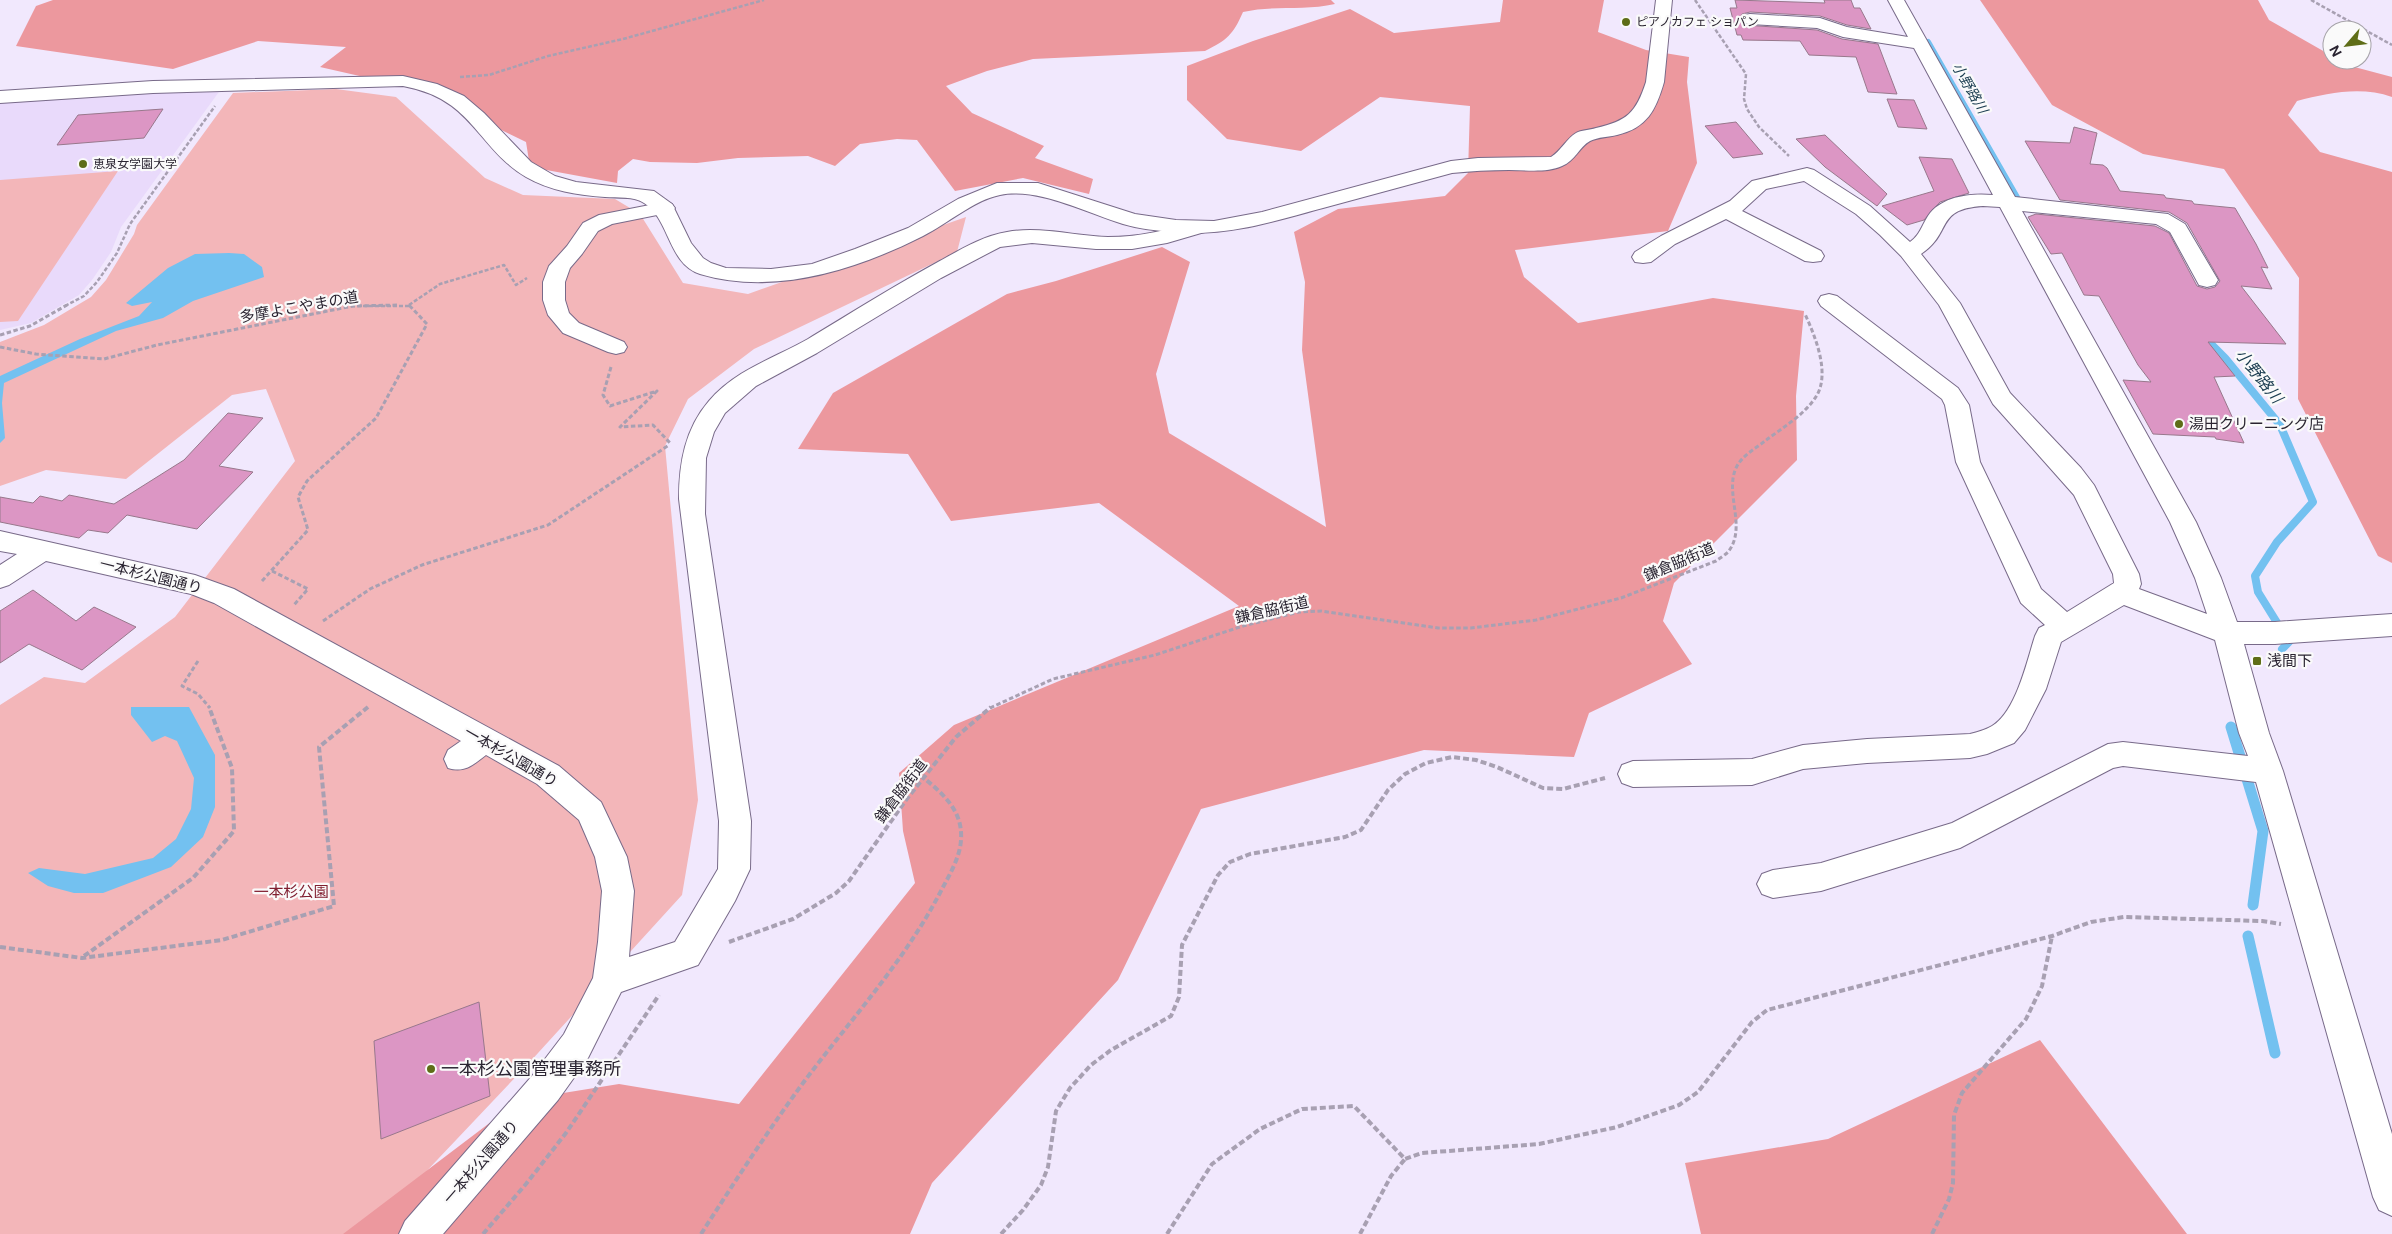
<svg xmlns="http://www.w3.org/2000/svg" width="2392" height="1234" font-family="'DM Sans','Noto Sans JP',sans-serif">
<rect width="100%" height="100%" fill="#f1e8fd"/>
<!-- built -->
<path fill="#e9dafb" d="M221,89L121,227L111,252L92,280L79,295L31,323L0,330V102Z"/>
<!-- green -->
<path fill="#f3b6b9" d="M336,89L396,97L485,178L523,195L615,199L640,214L683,283L748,294L966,217L957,252L754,349L688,399L665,446L698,800L682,895L528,1064L367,1234H0V705L44,677L85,683L175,617L295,461L266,389L232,395L126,479L46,470L0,486V342L44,325L91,297L106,280L134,234L137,225L233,93Z
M118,171L18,321L0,322V180Z"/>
<!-- forest -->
<path fill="#ec989e" d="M53,0H1331L1335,4C1304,11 1273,5 1243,12C1233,35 1227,40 1205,51L1033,59L987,71L946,86L972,113L1044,146L1035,158L1093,179L1089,194L1023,178L955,191L917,140L897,139L860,144L835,166L808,156L738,158L697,163L650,162L633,159L618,171L617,183L530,167L526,142L491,125L461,99L320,67L346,47L258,41L173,69L16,46L36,6Z
M1503,0H1604L1598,32L1646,50L1689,57L1687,82L1697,163L1668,231L1515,250L1524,277L1578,323L1713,298L1804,311L1796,396L1797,460L1674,583L1663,621L1692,664L1589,713L1574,757L1424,750L1201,809L1118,980L932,1183L910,1234H343L520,1100L619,1084L739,1104L915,883L903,831L899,773L954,725L1239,606L1099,503L951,521L908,454L798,449L833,393L1007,294L1056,281L1162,247L1190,262L1156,374L1169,433L1326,527L1302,350L1305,282L1294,232L1338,209L1445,196L1468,173L1470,106L1380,97L1301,151L1227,139L1187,100V66L1253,41L1350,9L1394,33L1500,22Z
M1980,0H2258L2269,20L2332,56V60H2339L2347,65L2392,77V97C2361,86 2328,93 2297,101L2288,115L2320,152L2392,172V563L2378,556L2298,399L2299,278L2224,169L2143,154L2052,105Z
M2040,1040L2187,1234H1701L1685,1163L1828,1139Z"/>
<!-- water -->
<path fill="#73c1f0" d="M229,253L244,254L262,267L264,277L193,301L163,318L116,331L4,383L2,403L5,438L0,443V376L80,339L139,316L152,302L132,306L126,303L168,268L195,254Z
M131,707H189L215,755V807L203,837L171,867L103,893H74L48,886L28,873L39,868L85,874L153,858L176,839L191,809L194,778L177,741L165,736L152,742L131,715Z"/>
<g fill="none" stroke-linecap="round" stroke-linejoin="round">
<!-- stream-far2 -->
<path stroke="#73c1f0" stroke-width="6" d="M1928,42L2018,199"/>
<!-- stream-far1 -->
<path stroke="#73c1f0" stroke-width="8" d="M2201,334L2225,358L2280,425L2313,502L2277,542L2255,576L2258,592L2289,642L2282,649"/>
<!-- stream -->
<path stroke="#73c1f0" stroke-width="11" d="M2231,727L2263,831L2253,905
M2248,936L2275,1053"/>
</g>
<!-- building -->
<path fill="#dc96c4" stroke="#98788c" d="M1735,0L1825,3L1824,0H1851L1854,8H1860L1871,29L1847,25L1820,16L1750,12L1742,14L1739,19L1744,25L1817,30L1842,39L1878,44L1897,94L1868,92L1856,57L1809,55L1800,41L1743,40L1741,35H1737L1730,8H1737Z
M1887,99L1914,100L1927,129L1898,127Z
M163,109L144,138L57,145L78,115Z
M1736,122L1763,154L1733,158L1705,126Z
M2074,127L2097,133L2090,164L2103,165L2107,168L2120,191L2164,195L2166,198L2192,201L2194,204L2235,208L2256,244L2268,268L2261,267L2272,289L2241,286L2286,344L2208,342L2235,376L2214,377L2244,443L2216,439L2215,437L2153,434L2123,380L2151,382L2138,365L2099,296L2084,295L2062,253L2051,254L2028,217L2036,214L2155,226L2169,233L2197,286L2207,289L2215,287L2220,281L2187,223L2169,212L2060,200L2025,141L2070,143Z
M1825,135L1887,194L1877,206L1825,167L1796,139Z
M1919,157L1952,159L1969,193L1940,202L1924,220L1907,225L1882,206L1934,191Z
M228,413L263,418L219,466L253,472L197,529L127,515L108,533L88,530L79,538L0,522V497L33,503L40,496L62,501L69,495L114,504L184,460Z
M33,590L76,621L94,607L136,627L82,670L29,644L0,663V611Z
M479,1002L490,1096L381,1139L374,1041Z"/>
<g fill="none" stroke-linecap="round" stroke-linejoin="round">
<defs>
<path id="minor" d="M1888,0H1904L2015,197L2168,214L2185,224L2218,280L2215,285L2207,287L2199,285L2170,232L2156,224L2022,211L2196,522L2221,578L2237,622H2275L2392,614V636L2275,644H2244L2269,733L2283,771L2392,1134V1216L2379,1210L2373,1197L2256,782L2123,766L2113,768L1960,848L1821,891L1773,898L1762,894L1757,884L1762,874L1773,870L1821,863L1952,823L2108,744L2123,742L2248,756L2239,733L2215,640L2124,605L2061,642L2046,689L2025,730L2014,743L1987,754L1970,758L1867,763L1803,769L1752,785L1633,787L1622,783L1618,774L1622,765L1633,761L1752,759L1803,745L1867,739L1970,734C1978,732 1985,730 1992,726C2016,712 2027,661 2035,636L2039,628L2045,625L2021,603L1956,462L1945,405L1942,399L1821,306L1818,301L1821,296L1829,294L1837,296L1958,388L1969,405L1980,462L2041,589L2067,612L2114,583L2113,574L2074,495L1993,404L1939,305L1901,256L1880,235L1856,214L1804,181L1766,189L1742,211L1821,251L1824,256L1821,261L1813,262L1805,261L1726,219L1675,244L1651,262L1643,263L1635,262L1632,257L1635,252L1661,236L1730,201L1752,181L1807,168L1814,170L1870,206L1910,242C1920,235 1921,227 1928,216C1941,196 1971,193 1993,195L1914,48L1843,37L1817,28L1750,24L1744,23L1741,19L1744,15L1750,14L1820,18L1847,27L1908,37ZM1983,206L2000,207L2170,522L2195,578L2207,614L2139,589L2141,584L2139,574L2094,485L2081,468L2010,393L1960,303L1921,254C1953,233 1934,209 1983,206Z
M665,202L672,204L675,208L672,212L612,224L598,231L582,254L570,268L565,282V300L569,313L579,323L624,342L627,347L624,352L616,354L608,352L563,333L548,315L543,300V282L549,266L567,246L583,223L599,215Z
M1201,221L1208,223L1211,227L1208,231L1167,243L1132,249H1096L1032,243L1000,247L941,278L817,353L756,386L725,413L714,432L706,458L705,514L751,821L750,869L735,901L698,965L621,992L588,1058L558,1100L443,1234H399L405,1221L532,1076L564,1034L593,978L598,942L602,891L595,857L579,820L537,784L486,755C473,765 465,773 448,768L444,759L448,750L461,741L214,603L191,594L46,561L9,585L0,588V565L17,554L0,551V531L195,575L234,589L559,766L601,802L627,857L634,891L629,957L675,942L718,869L719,821L679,499C679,463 685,429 709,401C735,370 775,358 808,339C851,313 894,286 938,262C960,250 982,236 1007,232C1040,226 1075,236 1108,237C1142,237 1170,229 1201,221Z"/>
<path id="major" d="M1656,0H1672L1664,82C1656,110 1647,128 1617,135C1609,137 1598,137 1590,141C1579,147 1575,161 1562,166C1547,173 1526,170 1509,170C1490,170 1471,171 1452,173C1409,185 1366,196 1323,208C1275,221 1226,237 1175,232C1158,231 1140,229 1123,224C1087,213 1038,187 1000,195C974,200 947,224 923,236C856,270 774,296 700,274C668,264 670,219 644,203C634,196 617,198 605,197C578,195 550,191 526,177C475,146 474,99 403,86L153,93L0,103V91L153,81L403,76L437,84L464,96L484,113L531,162L555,176L576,182L654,191L672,204L691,243L703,258L711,263L726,268L771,269L812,264L855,249L908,228L958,199L997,183H1038L1135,214L1176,220L1214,221L1262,212L1451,161L1478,158L1551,157C1561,151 1567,138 1576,133C1581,130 1590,130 1596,128C1627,121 1636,113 1646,82Z"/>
</defs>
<!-- minor casing -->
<use href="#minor" stroke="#786a89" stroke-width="2"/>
<!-- major casing -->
<use href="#major" stroke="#786a89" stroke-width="2"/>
<!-- path-far2 -->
<path stroke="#a8a0b2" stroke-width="2.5" stroke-dasharray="4 2" stroke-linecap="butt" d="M1695,0L1746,74L1744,99L1747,109L1759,127L1789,156
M2311,0L2392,45
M460,77L489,75L548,56L623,39L764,0
M409,305L440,284L504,265L516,285L527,278
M65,306L84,296L97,282L117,253L130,224L215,106
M351,306H410"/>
<!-- path-far1 -->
<path stroke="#a8a0b2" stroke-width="3" stroke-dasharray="4.5 2.5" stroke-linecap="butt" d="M0,335L30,326L67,305
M0,347L36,354L104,359L157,345L353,306L399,305
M611,367L603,395L610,406L657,391L620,427L653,425L671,444
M272,571L308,589L293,606
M262,581L308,530L298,497L307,481L376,418L427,324L409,305
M323,621L370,589L422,565L548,525L669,445
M198,661L182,686L198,694L210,708
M990,708L1053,679L1155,655L1243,626L1299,612L1321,611L1438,628H1471L1536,620L1621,598L1716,561C1720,558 1725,555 1728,552C1748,527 1723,492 1737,466C1743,455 1756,448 1765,441C1782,428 1806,414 1817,395C1830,372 1815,336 1805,314"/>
<!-- path -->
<path stroke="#a8a0b2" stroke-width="4" stroke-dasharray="6 3" stroke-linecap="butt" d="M729,942L793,919L836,893L849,881L906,800L956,737L991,707
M0,947L82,958L222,940L334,906L319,747L368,707
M84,956L193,878L234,831L232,768L209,707
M483,1234L526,1184L566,1133L659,995
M701,1234C734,1183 767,1132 803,1083C851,1019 905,961 942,889C950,874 960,857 961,840C963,811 944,795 924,778
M1001,1234L1023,1210L1041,1185L1048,1167L1056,1111L1070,1088L1091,1065L1111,1050L1171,1016L1179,997L1182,945L1218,875L1230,862L1250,854L1345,837L1361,830L1388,790L1405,774L1426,763L1452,757L1476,760L1497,767L1543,788L1563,789L1605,778
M1167,1234L1212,1164L1260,1129L1302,1109L1354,1106L1405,1159L1422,1153L1539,1144L1617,1127L1679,1105L1698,1092L1752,1022L1767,1010L2052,936L2091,922L2124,917L2262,921L2281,924
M1360,1234L1391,1176L1405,1159
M1932,1234L1949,1199L1953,1183L1954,1115L1962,1093L2026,1019L2042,986L2052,936"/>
<!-- minor -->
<use href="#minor" fill="#fff" fill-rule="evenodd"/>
<!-- major -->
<use href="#major" fill="#fff" fill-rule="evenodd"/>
</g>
<!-- markers -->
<g fill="#5e6d17" stroke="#fafafa" stroke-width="2">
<circle cx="1626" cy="22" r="5"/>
<circle cx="83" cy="164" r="5"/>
<circle cx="2179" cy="424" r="5"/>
<rect x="2252" y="656" width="10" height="10" rx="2.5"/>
<circle cx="431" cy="1069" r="5"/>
</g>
<g text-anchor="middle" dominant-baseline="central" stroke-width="4.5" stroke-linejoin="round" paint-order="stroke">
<!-- far-poi labels -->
<g font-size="12" fill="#2a2431" stroke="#fafafa" text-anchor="start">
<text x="1636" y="22">ピアノカフェ ショパン</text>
<text x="93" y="164">恵泉女学園大学</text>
</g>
<!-- far-water labels -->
<g font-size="14" font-style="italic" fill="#183a4e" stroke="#fafafa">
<text transform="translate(1970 88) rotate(60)">小野路川</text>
</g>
<!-- street labels -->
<g font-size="15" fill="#2a2431" stroke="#fafafa">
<text transform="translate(299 307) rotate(-10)">多摩よこやまの道</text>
<text transform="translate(1679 562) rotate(-23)">鎌倉脇街道</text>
<text transform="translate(151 576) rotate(14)">一本杉公園通り</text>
<text transform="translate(1272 610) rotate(-13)">鎌倉脇街道</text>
<text transform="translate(511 757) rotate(30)">一本杉公園通り</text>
<text transform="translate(901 791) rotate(-53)">鎌倉脇街道</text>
<text transform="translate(481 1162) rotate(-49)">一本杉公園通り</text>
</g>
<!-- poi labels -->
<g font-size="15" fill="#2a2431" stroke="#fafafa" text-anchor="start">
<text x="2189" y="424">湯田クリーニング店</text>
<text x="2267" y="661">浅間下</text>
</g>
<!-- park labels -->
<g font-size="15" fill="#811f31" stroke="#fafafa">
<text x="291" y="892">一本杉公園</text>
</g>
<!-- water labels -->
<g font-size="16" font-style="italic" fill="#183a4e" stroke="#fafafa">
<text transform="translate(2259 376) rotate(51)">小野路川</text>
</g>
<!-- near-poi labels -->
<g font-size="18" fill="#2a2431" stroke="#fafafa" text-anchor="start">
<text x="441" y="1069">一本杉公園管理事務所</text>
</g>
</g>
<!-- north arrow -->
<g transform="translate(2347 45) rotate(242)"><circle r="24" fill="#fafafa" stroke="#a7a4aa"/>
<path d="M0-4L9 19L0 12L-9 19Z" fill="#5e6d17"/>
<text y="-8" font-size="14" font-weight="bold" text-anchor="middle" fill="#2a2431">N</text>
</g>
</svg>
